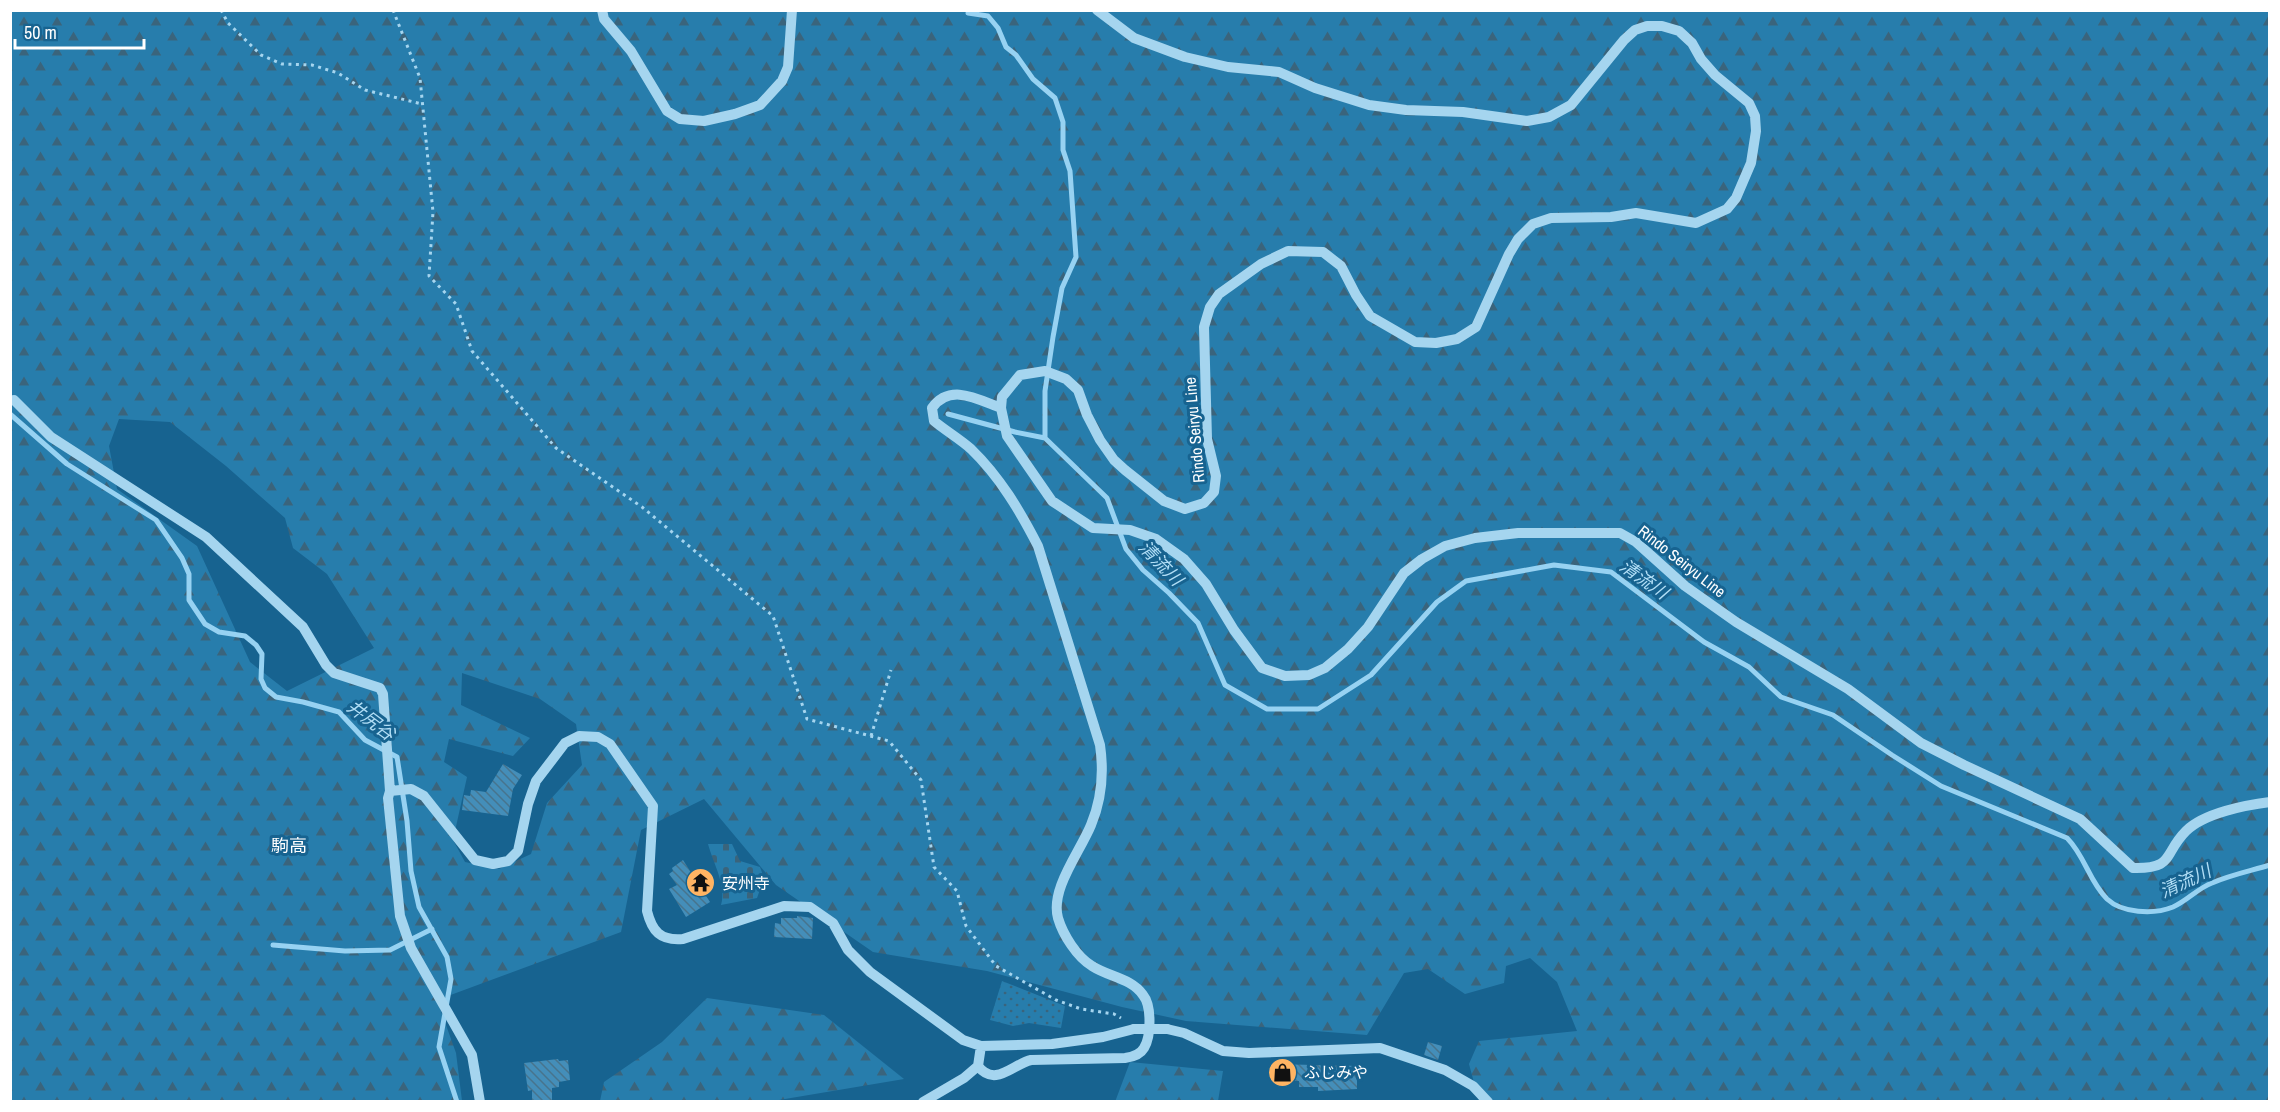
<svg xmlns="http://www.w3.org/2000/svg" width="2280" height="1112" font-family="'Archivo Narrow','Noto Sans JP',sans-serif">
<defs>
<pattern id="grass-dots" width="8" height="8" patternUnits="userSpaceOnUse" patternTransform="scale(1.5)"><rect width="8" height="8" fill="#277dac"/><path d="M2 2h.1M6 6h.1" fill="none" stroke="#3a647c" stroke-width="1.8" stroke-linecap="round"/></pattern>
<pattern id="forest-firs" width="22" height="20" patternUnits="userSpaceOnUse" patternTransform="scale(1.5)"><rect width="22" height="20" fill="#277dac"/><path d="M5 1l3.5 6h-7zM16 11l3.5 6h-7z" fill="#3a647c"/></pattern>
<pattern id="cemetery-stones" width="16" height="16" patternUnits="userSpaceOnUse" patternTransform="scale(1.5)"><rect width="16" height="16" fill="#277dac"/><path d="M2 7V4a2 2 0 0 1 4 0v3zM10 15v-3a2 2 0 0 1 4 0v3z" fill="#3a647c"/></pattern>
<pattern id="building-back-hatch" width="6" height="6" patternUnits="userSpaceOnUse" patternTransform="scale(1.5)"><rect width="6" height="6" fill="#448eb9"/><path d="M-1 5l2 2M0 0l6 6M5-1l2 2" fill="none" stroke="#47748d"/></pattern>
</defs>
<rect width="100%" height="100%" fill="#176390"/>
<!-- grass -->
<path fill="url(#grass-dots)" d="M1002,981L1065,1006L1061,1028L1029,1023L1013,1026L990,1020Z"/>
<!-- forest -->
<path fill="url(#forest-firs)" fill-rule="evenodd" d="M10,11H2269V1101H1479L1469,1064L1479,1041L1577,1031L1557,982L1530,958L1506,966L1504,983L1465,994L1428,969L1404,973L1367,1035L1186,1021L1122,1007L987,971L873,952L776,885L704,799L641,830L621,932L437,1000L456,1053L462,1101H11ZM119,419L170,422L226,466L285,518L293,548L327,574L374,648L287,691L250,662L197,546L117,489L109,446ZM462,673L540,699L576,724L582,765L547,803L531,854L499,869L465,862L453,840L467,777L444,762L449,739L513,756L530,738L461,705Z
M707,998L824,1015L904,1079L773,1101H600L604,1082L662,1042Z
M1130,1062L1223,1071L1218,1101L1115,1102Z"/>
<!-- cemetery -->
<path fill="url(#cemetery-stones)" d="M708,844H732L740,861L760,867L764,878L757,898L721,905C727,886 713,863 708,844Z"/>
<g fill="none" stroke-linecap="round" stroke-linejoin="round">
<!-- stream -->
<path stroke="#97d2f2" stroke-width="5" d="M968,13L988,16L998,28L1006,47L1016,55L1033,79L1055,98L1063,122V150L1070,171L1076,257L1062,288L1053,337L1045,391V438
M10,414L67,464L156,520L182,558L189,574V600L205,624L219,632L245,636L256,645L262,654L261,679L265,688L276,697L303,702L339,712L365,740L397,757L407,821L411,871L419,907L447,957L451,979L439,1047L457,1102
M948,414L1015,432L1045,438
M1045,438L1107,498L1126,549L1143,570L1169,593L1198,623L1225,685L1267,709H1318L1371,675L1437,602L1466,581L1554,565L1611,572L1704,642L1749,667L1781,697L1833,715L1892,755L1941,786L2067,838C2085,856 2089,881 2107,899C2122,913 2153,915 2173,907C2187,901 2198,888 2212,883C2230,875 2250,871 2270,865
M273,945L345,951L390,950L432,929"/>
</g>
<!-- building -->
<path fill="url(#building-back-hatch)" d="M503,764L522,775L513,789L508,816L462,810L464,795L470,796L471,790L486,792Z
M683,860L710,902L686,917L669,889L677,885L669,874L673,871L672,868Z
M797,916L813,918L812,939L774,937L775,923L781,924V918H797Z
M1428,1042L1442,1046L1438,1060L1424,1055Z
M558,1059L559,1061L568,1060L570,1080L559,1082V1087L552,1088V1101H532V1090L528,1091L524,1063Z
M1271,1064L1360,1066V1080H1357V1089L1318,1091V1087H1299V1081H1271Z"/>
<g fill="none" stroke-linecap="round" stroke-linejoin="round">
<!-- path -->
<path stroke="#a5d5ef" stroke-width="3" stroke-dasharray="3 4.5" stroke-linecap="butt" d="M221,10L228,23L261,55L282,64L312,65L338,73L365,90L422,104
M393,10L420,78L433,212L429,276L456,304L472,351L556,448L642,507L773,616L807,719L889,741L921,780L934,867L957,891L966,926L996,966L1056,1000L1081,1009L1114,1014L1121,1018
M871,736L891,670"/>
<!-- minor -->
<path stroke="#a5d5ef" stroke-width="10" d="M602,10L604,19L631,51L667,111L680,119L704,121L735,114L760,105L782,81L788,67L792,10
M1097,10L1134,38L1185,57L1228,67L1279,72L1315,88L1369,105L1406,110L1463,112L1527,121L1549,117L1571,105L1624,40L1635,30L1647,26H1662L1679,31L1692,43L1701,59L1715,75L1749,103L1755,116L1756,131L1751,163L1736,198L1727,209L1696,223L1636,213L1611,217L1551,218L1533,224L1518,239L1509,254L1476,327L1457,339L1436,343L1415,342L1370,316L1356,295L1341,266L1323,252L1288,251L1261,264L1219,294L1210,307L1204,327L1207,439L1216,476L1214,492L1204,503L1185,509L1164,501L1125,470L1114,460L1100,440L1087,415L1078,390L1066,379L1045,371L1020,375L1002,397L1001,408L1007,436L1052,501L1093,528L1130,530L1156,539L1184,559L1206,584L1234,630L1262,668L1285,676L1309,675L1325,668L1348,649L1368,627L1404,573L1422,559L1445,546L1475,538L1518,533H1620L1636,542L1685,586L1736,622L1848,689L1921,743L1964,765L2080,819L2133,868C2175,869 2163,854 2186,831C2204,813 2246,805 2270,802
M14,400L51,437L206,537L303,627L326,665L334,673L380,688L383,694L390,791
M1167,1029L1184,1033L1223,1051L1249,1053L1380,1048L1445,1070L1473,1086L1488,1102
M981,1046L978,1066C995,1088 1013,1064 1031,1060L1125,1058C1133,1057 1140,1055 1144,1048C1151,1037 1152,1006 1143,995C1131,978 1109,977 1092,966C1077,957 1063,935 1058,918C1050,889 1080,852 1091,825C1102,799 1104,773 1100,745L1038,546C1020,511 1000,477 971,449C960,439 946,431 934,421L932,408C950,383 977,399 1001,408
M480,1102L472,1055L411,948L400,916L388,798L390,791L411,789L424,796L475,860L493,864L508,861L518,851L528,804L536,781L565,743L579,736L598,737L610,744L653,806L647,911C652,931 660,941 683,939L784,906L810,907L833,923L848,950L870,972L963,1040L981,1046L1052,1044L1103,1037L1134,1029
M923,1102L964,1078L978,1066"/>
<!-- minor-bridge -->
<path stroke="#a5d5ef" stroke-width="10" d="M1134,1029H1167"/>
</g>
<!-- icons -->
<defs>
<symbol id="temple-disc" viewBox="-11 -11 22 22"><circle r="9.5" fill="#ffb463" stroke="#176390"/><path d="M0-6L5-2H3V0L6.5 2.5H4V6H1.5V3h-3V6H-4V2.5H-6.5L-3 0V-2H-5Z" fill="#111"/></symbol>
<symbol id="shop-disc" viewBox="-11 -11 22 22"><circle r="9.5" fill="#ffb463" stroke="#176390"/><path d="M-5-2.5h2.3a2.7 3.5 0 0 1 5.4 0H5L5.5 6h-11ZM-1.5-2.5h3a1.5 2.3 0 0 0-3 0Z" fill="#111"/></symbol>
</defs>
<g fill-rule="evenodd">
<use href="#temple-disc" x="684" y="866" width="33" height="33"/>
<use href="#shop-disc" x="1266" y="1056" width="33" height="33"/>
</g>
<g text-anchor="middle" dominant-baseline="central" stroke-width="6" stroke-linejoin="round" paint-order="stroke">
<!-- street labels -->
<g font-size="16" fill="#fff" stroke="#176390">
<text transform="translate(1194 430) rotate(-95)">Rindo Seiryu Line</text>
<text transform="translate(1682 561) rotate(38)">Rindo Seiryu Line</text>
</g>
<!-- poi labels -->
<g font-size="16" fill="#fff" stroke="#176390" text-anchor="start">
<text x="722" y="883">安州寺</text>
<text x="1304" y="1072">ふじみや</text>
</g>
<!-- water labels -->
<g font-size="18" font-style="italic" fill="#b1def6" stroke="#176390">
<text transform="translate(1161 563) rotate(46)">清流川</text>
<text transform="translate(1644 579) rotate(35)">清流川</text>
<text transform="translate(371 720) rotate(37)">井尻谷</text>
<text transform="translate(2185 881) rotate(-25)">清流川</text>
</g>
<!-- neighbourhood labels -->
<g font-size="18" fill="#fff" stroke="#176390">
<text x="289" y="845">駒高</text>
</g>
</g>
<!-- border -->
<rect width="2280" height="1112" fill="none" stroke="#ffffff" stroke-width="24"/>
<!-- scale -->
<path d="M15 39v9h129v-9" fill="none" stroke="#ffffff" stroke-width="3"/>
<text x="24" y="39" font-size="18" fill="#ffffff" stroke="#176390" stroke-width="4.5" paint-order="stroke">50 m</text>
</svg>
